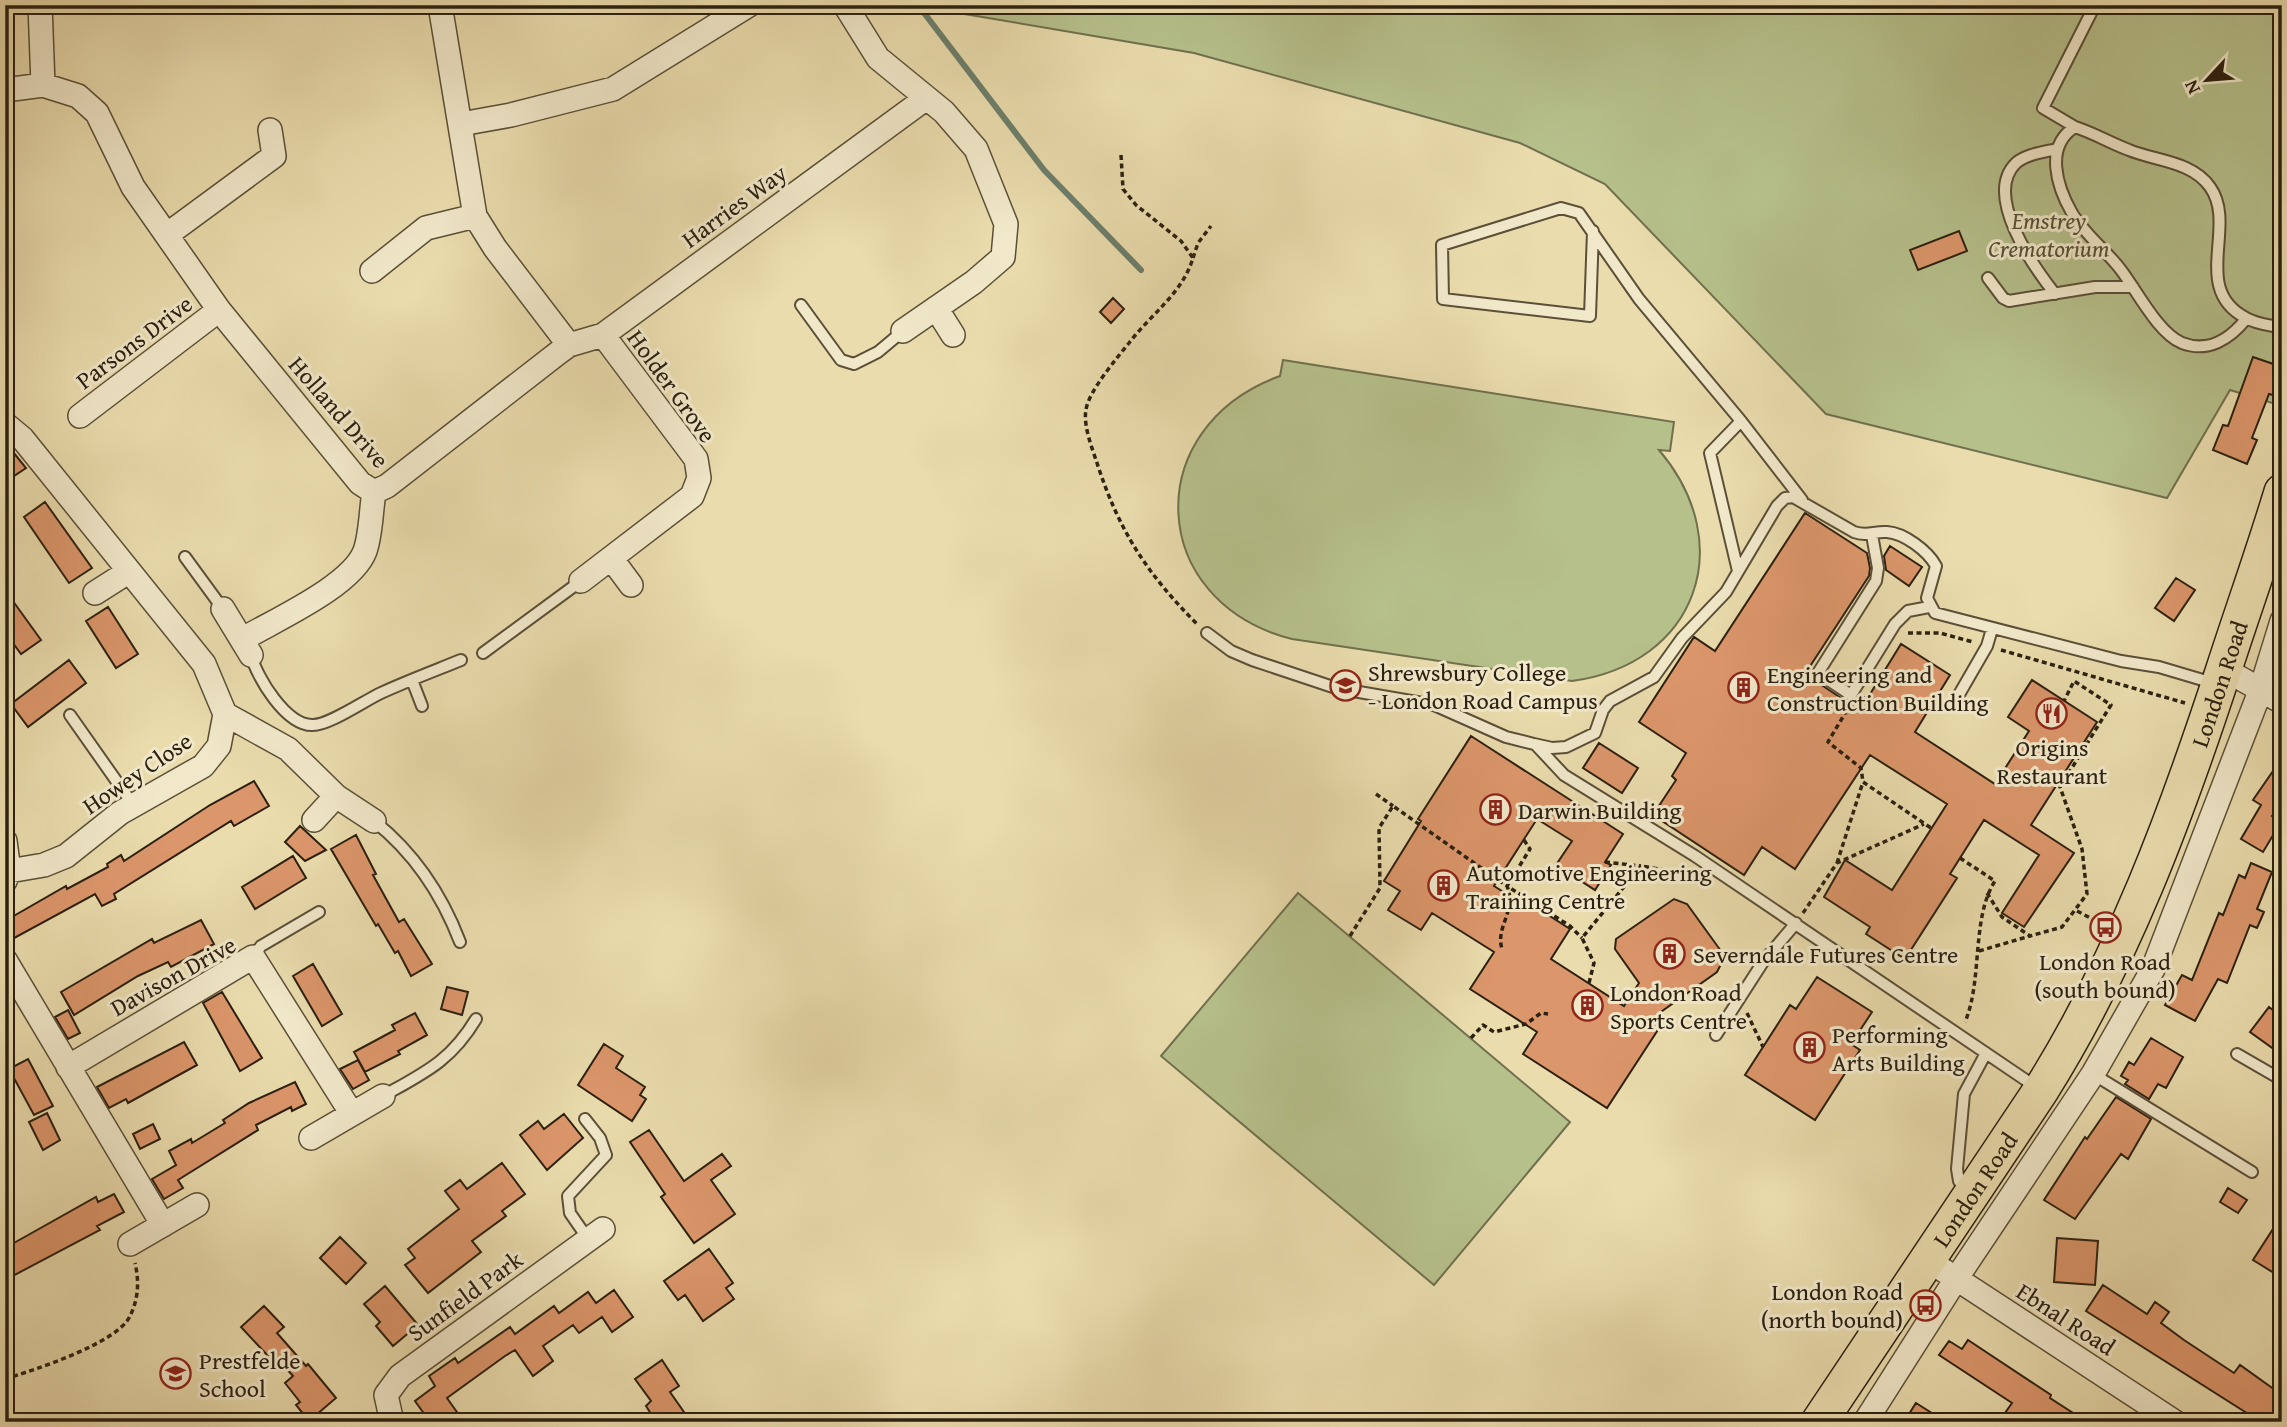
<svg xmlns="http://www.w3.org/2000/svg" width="2287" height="1427" font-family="'Gentium Book Plus',serif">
<rect width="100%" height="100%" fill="#eadcad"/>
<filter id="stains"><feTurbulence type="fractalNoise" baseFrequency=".00286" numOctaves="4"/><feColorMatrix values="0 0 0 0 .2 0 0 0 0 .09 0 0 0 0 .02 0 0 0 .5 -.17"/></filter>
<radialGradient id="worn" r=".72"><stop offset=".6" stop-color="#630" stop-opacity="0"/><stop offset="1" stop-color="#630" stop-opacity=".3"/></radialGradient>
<!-- green -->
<path fill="#b6c08b" stroke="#70704e" stroke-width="2" d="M933,5H2282V406L2230,390L2167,498L1826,414L1605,184L1520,143L1194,53L935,9Z
M1283,360L1674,422L1670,451L1659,450C1739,544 1697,664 1572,681L1292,639C1146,602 1139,427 1280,376Z
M1298,893L1570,1122L1434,1285L1161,1056Z"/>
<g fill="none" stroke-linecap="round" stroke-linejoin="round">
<!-- stream -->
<path stroke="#6c7e6b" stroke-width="6" d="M918,5L1044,170L1141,270"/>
</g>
<!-- building -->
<path fill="#dc966b" stroke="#2b2011" stroke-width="2" d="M1959,231L1967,251L1918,270L1910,250Z
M1113,298L1124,309L1111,323L1100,312Z
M2253,357L2282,367L2273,395L2269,394L2252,438L2257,440L2247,464L2213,450L2223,425L2228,426Z
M5,442L26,468L11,478L5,469Z
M45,502L92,568L69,583L24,517Z
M1805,513L1867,553L1870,568L1869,576L1805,674L1853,706L1861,695L1867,699L1901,644L1950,675L1915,732L1995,784L2029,731L2008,717L2032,680L2097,722L2031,825L2074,853L2024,927L2002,913L2039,855L1984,820L1950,874L1957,878L1905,959L1866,934L1870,927L1824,897L1845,860L1892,890L1947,804L1870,755L1795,869L1762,847L1744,875L1653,815L1676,780L1672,776L1686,753L1639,722L1694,637L1715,651Z
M1890,546L1922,567L1909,586L1886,570L1884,556Z
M2176,578L2195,590L2174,621L2155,608Z
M5,590L41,640L21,654L5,632Z
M108,607L138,654L116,668L86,621Z
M69,660L86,683L28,727L11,704Z
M1471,736L1623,834L1605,862L1611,865L1595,890L1556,865L1572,841L1537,819L1494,886L1529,908L1531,904L1570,929L1551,959L1624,1006L1639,983L1615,949L1616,939L1674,899L1687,904L1721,951L1722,962L1717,972L1658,1014L1665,1019L1607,1108L1523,1054L1537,1032L1470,989L1494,952L1432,913L1421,930L1388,910L1400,891L1384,881L1421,821L1418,819Z
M1599,743L1638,768L1622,793L1583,768Z
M2282,758V803L2272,816L2281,822L2263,852L2241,839L2261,805L2253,800Z
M254,781L269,806L234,826L231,821L114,894L116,899L102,906L95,894L5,943V921L66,886L67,889L108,867L107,864L121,855L124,861L210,805Z
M300,826L326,850L305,861L285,842Z
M356,835L376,874L373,875L399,922L404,919L432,964L411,976L398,951L395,953L378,924L376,926L331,849Z
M293,856L306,878L255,909L242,887Z
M2251,863L2272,872L2257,909L2264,912L2257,928L2250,925L2227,983L2218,979L2195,1021L2165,1005L2182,975L2192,980L2219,913L2223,915L2239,875L2245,878Z
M201,920L214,944L171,967L168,962L138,976L74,1015L61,992L152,939L154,943Z
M313,964L342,1014L322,1026L293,976Z
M1817,977L1872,1012L1851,1044L1860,1050L1815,1120L1745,1075L1790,1005L1796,1009Z
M447,987L468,992L462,1015L441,1009Z
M222,992L262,1058L240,1071L203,1003Z
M2269,1007L2282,1017V1055L2250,1032Z
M68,1010L80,1033L68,1039L55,1017Z
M415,1013L427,1035L398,1051L400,1054L365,1072L354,1052L395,1030L392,1025Z
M2151,1038L2183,1057L2166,1088L2158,1084L2149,1099L2125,1084L2128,1080L2121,1076L2129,1062L2134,1065Z
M184,1042L197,1065L128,1103L126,1099L109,1108L97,1087Z
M604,1044L623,1056L616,1068L645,1087L640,1095L646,1099L632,1121L578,1085Z
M28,1059L53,1106L34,1115L9,1069Z
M358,1060L369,1080L353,1089L340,1069Z
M295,1082L306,1104L292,1111L291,1107L256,1125L258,1130L178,1180L183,1188L164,1199L152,1179L176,1165L169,1151L191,1139L192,1143L225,1123L223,1120L249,1103Z
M2116,1097L2151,1119L2128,1159L2121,1154L2075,1219L2044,1200L2085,1137L2087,1139Z
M47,1113L60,1140L43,1150L29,1122Z
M564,1114L583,1138L547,1170L520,1135L538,1121L544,1129Z
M153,1124L160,1139L140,1149L133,1134Z
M649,1130L684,1181L722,1154L731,1166L711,1180L735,1214L694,1243L661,1197L665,1194L630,1142Z
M502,1163L525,1194L502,1211L506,1216L472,1241L481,1252L428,1293L405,1265L415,1258L408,1249L459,1209L445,1191L460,1180L467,1189Z
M2228,1188L2247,1200L2238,1213L2220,1202Z
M114,1194L124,1212L97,1226L100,1230L5,1280V1248L96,1197L98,1202Z
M2282,1215V1278L2253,1260Z
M340,1237L366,1263L346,1284L320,1258Z
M2057,1238L2098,1241L2095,1285L2054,1282Z
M709,1249L733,1283L726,1288L734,1299L703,1321L685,1295L678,1300L664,1281Z
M2103,1285L2147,1314L2155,1302L2169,1312L2161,1323L2184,1340L2234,1373L2240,1365L2282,1395V1415L2277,1422H2261L2086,1311Z
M385,1286L418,1325L393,1346L376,1326L380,1322L364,1304Z
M614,1290L633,1317L612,1332L602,1317L579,1333L573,1325L543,1346L553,1361L533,1376L515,1350L505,1356L447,1398L464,1422H430L415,1401L435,1386L429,1376L455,1358L458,1363L510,1327L515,1334L554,1306L559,1313L588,1292L596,1303Z
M264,1306L284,1327L277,1333L306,1366L308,1364L336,1398L309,1421L296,1405L300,1402L285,1383L293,1376L272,1353L268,1356L241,1327Z
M1968,1340L2051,1395L2050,1398L2087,1422H2019L2005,1413L2012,1403L1939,1355L1949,1341L1962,1349Z
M662,1360L679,1386L670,1392L691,1422H656L646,1406L651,1401L635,1379Z
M1916,1403L1946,1422H1904Z"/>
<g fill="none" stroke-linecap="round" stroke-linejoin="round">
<defs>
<path id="service" d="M2075,127L2043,108L2095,5
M1593,231L1590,316L1443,299L1442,245L1561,208L1579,213L1639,299L1741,421
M1988,278L2003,298L2009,301L2095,287H2133
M2055,294C2033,266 1983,195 2016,163C2026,154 2044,152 2057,149
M801,305L841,360L854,364L878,352L903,331
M2246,319C2230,339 2208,353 2182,343C2158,333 2137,291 2121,270C2106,250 2085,235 2072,213C2057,187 2044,146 2075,127C2094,133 2110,143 2129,150C2155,161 2192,161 2210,187C2238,226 2190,289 2246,318C2256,324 2270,325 2282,328
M1872,535L1878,568L1876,581L1818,673L1851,695L1895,624L1908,611L1929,607
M185,557L223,609
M1738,571L1710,453L1741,421L1802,500
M1207,633L1231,651L1252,660L1336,688L1434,705L1506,737L1534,744L1552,748L1566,747L1595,733L1603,710L1610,701L1654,677L1682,638L1726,592L1777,506L1785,498L1793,497L1854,532C1867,537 1874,531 1887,532C1904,533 1928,551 1936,566L1927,598L1935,613L2121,661L2159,667L2213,683
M483,653L581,581
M251,655C257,678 286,725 312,725C328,726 364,701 381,693C407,681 434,671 461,660
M412,680L422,706
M1957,698L1987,646L1992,629
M70,715L134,806
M1536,745L1564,775L1695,856L2036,1087
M374,821C413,852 442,895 460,942
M253,957L261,946L319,912
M1716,1035L1763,962L1796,923
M2237,1054L2282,1080
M2093,1074L2252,1172
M383,1096C424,1073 451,1061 476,1019
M585,1119L600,1138L606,1155L568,1196L570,1213L588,1239
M1967,1192L1959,1181L1957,1169L1964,1094L1986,1053"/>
<path id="minor" d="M40,5L43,85
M440,5L475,216L495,248L569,345
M845,5L878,58L944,112L976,149L1006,224L1003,257L974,282L903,331
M5,90L43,85L78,96L97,113L133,187L219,310L360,483L374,492L387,486L558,353L569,345L603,335L925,99
M461,124L511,115L613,89L749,5
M168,234L274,156L270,130
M372,271L426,228L475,216
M936,308L953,335
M80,416L219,310
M5,424L22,438L204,664L225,714L219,746L203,766L120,813L66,856L44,865L9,871
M611,558L631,585
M581,581L692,496L699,478L696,459L603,335
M95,593L128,572
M223,609L251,655
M243,639C275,620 352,586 365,551C371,534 371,510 374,492
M2224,669L2282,702
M225,714L288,749L336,796L374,821
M314,820L336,796
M5,841L9,871L5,881
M5,960L163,1225
M68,1067L253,957L352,1114
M311,1138L383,1096
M130,1244L197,1205
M1943,1270L2175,1422
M392,1422L386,1395L400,1376L603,1229
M1865,1422L1956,1279L2093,1074L2153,969L2261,689L2282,621"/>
<g id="primary">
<path id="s1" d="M1819,1422L2041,1090C2123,959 2176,816 2224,669C2243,610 2264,552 2282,492"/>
</g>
</defs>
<!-- service casing -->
<use href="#service" stroke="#5b4f38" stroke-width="14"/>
<!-- minor casing -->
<use href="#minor" stroke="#5b4f38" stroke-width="26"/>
<!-- primary casing -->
<use href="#primary" stroke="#2b2011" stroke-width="38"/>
<!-- path -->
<path stroke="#2b2011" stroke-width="3.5" stroke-dasharray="5 3.5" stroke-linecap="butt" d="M1121,155L1123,189L1136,205L1181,241L1193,258C1182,294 1151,314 1129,343C1117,358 1088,392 1086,410C1083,425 1092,448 1097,463C1119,531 1147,574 1198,625
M1193,258L1198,243L1211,226
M1908,633H1940L1973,642
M2001,650L2185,703
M1847,710L1828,742L1861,768L1863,782L1931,828
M1376,794L1393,806
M1524,840L1530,849L1507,886L1570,926L1582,938
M1960,858L1995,881C1971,918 1983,980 1965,1022
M1605,862L1641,866
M1837,863L1863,782
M1987,893L2002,917L2030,936L2062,927L2087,894L2082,849L2060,787L2111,705L2074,681L2064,701
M2077,911L2100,923
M1803,913L1837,863L1924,824
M1350,936L1380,888L1379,828L1393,806L1507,886C1517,911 1495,927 1502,949
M1979,951L2030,936
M1589,983L1594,963L1582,938L1641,866L1696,875
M1747,1013L1763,1047
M1471,1038L1483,1025L1494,1032L1526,1024L1541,1013L1548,1014
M5,1379C34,1370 118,1343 130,1316C139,1298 139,1280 135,1263"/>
<!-- service -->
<use href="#service" stroke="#f1e8ca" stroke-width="10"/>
<!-- minor -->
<use href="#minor" stroke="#f1e8ca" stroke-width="23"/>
<!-- primary -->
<use href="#primary" stroke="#eadcad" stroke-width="35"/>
</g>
<!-- icons -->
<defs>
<symbol id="university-ring" viewBox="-11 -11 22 22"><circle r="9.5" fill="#f1e8ca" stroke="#8f2418" stroke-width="1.5"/><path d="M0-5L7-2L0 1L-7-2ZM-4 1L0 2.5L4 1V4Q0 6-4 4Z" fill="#8f2418"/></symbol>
<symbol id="building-ring" viewBox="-11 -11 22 22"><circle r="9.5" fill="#f1e8ca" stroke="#8f2418" stroke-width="1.5"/><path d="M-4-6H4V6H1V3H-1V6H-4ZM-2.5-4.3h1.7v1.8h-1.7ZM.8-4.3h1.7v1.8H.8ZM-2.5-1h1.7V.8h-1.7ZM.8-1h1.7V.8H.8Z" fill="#8f2418"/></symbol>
<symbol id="restaurant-ring" viewBox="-11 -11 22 22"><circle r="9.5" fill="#f1e8ca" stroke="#8f2418" stroke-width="1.5"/><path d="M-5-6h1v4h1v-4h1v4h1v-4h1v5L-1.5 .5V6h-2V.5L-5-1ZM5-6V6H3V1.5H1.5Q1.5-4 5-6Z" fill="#8f2418"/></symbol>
<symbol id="bus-ring" viewBox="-11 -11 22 22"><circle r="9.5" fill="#f1e8ca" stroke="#8f2418" stroke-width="1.5"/><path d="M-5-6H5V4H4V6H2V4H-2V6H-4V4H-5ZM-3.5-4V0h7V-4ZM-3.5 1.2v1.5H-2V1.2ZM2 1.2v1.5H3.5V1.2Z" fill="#8f2418"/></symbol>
<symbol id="school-ring" viewBox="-11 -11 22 22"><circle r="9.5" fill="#f1e8ca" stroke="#8f2418" stroke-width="1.5"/><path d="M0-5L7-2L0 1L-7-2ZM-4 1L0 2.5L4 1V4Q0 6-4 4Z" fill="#8f2418"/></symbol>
</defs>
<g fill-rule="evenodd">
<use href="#university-ring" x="1328" y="668" width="35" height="35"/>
<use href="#building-ring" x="1726" y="670" width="35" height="35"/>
<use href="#restaurant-ring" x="2034" y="696" width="35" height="35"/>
<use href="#building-ring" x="1478" y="792" width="35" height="35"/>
<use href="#building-ring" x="1426" y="868" width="35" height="35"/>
<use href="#bus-ring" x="2088" y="910" width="35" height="35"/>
<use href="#building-ring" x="1652" y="936" width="35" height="35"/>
<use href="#building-ring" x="1570" y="988" width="35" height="35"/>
<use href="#building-ring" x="1792" y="1030" width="35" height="35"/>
<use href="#bus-ring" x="1908" y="1288" width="35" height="35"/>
<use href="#school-ring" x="158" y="1356" width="35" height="35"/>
</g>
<g text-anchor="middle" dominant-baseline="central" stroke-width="6" stroke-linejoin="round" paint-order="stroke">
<!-- street labels -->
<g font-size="24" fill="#2b2011" stroke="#f1e8ca">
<text transform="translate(734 206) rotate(-36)">Harries Way</text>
<text transform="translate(134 342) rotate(-37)">Parsons Drive</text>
<text transform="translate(672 386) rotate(54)">Holder Grove</text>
<text transform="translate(339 412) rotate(49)">Holland Drive</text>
<text stroke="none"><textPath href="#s1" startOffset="844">London Road</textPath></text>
<text transform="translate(137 773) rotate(-34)">Howey Close</text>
<text transform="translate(173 976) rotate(-29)">Davison Drive</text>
<text stroke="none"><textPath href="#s1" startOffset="280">London Road</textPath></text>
<text transform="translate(465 1296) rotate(-36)">Sunfield Park</text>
<text transform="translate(2066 1319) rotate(33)">Ebnal Road</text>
</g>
<!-- park labels -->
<g font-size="24" font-style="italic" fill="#555036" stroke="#f1e8ca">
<text x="2049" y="220">Emstrey<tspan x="2049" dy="28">Crematorium</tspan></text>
</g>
<!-- poi labels -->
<g font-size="24" fill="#2b2011" stroke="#f1e8ca" text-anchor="start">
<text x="1368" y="672">Shrewsbury College<tspan x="1368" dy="28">- London Road Campus</tspan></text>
<text x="1767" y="674">Engineering and<tspan x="1767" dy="28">Construction Building</tspan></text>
<text x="2052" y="747" text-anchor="middle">Origins<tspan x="2052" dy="28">Restaurant</tspan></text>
<text x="1518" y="810">Darwin Building</text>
<text x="1466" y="872">Automotive Engineering<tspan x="1466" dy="28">Training Centre</tspan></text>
<text x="1693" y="954">Severndale Futures Centre</text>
<text x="2105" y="961" text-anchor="middle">London Road<tspan x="2105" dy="28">(south bound)</tspan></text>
<text x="1610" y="992">London Road<tspan x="1610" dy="28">Sports Centre</tspan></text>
<text x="1832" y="1034">Performing<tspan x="1832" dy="28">Arts Building</tspan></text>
<text x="1903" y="1291" text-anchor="end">London Road<tspan x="1903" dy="28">(north bound)</tspan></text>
<text x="199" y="1360">Prestfelde<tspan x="199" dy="28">School</tspan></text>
</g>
</g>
<!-- margin -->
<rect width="2287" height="1427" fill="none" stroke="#eadcad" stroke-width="28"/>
<rect x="7" y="7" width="2273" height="1413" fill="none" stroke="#2b2011" stroke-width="3.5"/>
<rect x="14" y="14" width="2259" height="1399" fill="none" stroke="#2b2011" stroke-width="2"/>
<!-- north arrow -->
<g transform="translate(2207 80) rotate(244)" stroke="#f1e8ca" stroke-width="5" paint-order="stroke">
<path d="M0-5L12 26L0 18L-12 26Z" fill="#2b2011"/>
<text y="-10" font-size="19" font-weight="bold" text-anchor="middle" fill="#2b2011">N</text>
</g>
<rect width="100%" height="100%" filter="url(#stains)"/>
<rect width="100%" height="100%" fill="url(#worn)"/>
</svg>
